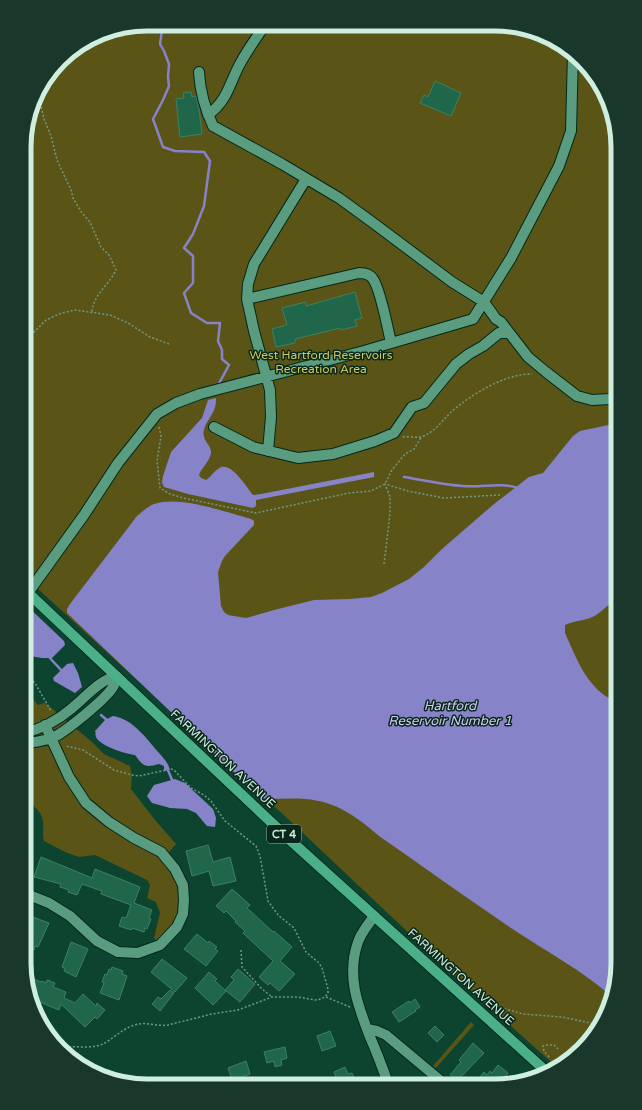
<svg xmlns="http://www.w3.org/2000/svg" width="642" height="1110" font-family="'Varela Round',sans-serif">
<rect width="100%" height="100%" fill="#0c4430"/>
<!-- green -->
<path fill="#5a5517" d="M147,24L519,26L576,54L611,107L618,147V971L609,1010L592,1038L564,1065L558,1068L448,970L287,818L24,576L25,131L37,92L66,55L100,33Z
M24,688C31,694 33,700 38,705L44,703L49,706L92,742L104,754L130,766L132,775L131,789L155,820L176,844L165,857L175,869L183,914L160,945L154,938L160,913L156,902L147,898L150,885L147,880L95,855L79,857L65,852L44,841C42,834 44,828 43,821C42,812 32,803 24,800Z
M471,1022L474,1025L436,1068L433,1066Z"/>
<!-- water -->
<path fill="#8683c8" d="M216,398C216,401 216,404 215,407C213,415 206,421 204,430C201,440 212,445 211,453C210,461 202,467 199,475L201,478L206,480C211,477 213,472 218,469C230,459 246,487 253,495L261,494L374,472V477L256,500V506L253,508L188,494L164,487L162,482L163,476L171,452L202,418L208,400Z
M618,423V596C611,602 604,610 596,615C587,621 575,620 565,625V633C575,655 584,680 604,695C608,698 613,700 618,702V971L612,997C582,970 547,952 514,930C468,899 424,867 379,836C357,817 336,801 305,799C292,798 278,799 265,799L259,796L67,613V609L70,604L137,516C142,512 147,507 154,504C180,495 225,512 251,519L254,521V525L225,556L222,561L218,572L221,606L224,612L228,615L246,618L274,610L314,600L350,599L371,597L382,593L409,579L424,567L442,549L494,504L529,477L543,473L573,436L580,431Z
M24,603L64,641L65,645L52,658H42L24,655Z
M73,663L78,673L82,687L75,693L54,681L53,678L67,664Z
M113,716C134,719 147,740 160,754C165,760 168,763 170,770L164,771V766L159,764C145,768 143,766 135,755C126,754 100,746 96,737C95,735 96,733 95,731L105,720Z
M175,779L185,783L213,809L216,818L215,827L207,826L196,813L187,809L170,808L152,803L147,796L154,785Z"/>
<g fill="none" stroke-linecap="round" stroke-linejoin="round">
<!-- stream -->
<path stroke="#8683c8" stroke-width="2.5" d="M163,24L160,44L164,51L169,64L168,77L169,86L163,100L153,119L163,147L175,151L204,152L210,161L204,206L193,234L184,248L193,256V283L184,293L191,313L207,323H220L218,341L222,350V359L229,365L217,387
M404,477C424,480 443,485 463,486C481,488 501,482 518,488
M48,656L62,671
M101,715L108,721
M167,768L173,782"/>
</g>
<!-- building -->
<path fill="#1f664b" stroke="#3d8165" d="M435,81L461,93L451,116L420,103L424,95L428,97Z
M191,92L192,97L196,96L199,109L202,134L180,137L176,99L184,98L183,93Z
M355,292L362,318L355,320L357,326L341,330L340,328L295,339V343L276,347L272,329L287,325L282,308L306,302V306Z
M24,821H25L32,840L24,843Z
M208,845L213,862L230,857L236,881L213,886L209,871L192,876L186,851Z
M41,857L92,878L95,869L140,887L134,903L152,910L149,918L151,919L147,929L145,928L144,932L132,928L131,930L119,926L122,917L126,918L131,905L101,894L102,891L82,884L77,895L68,892L69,890L60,887L61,884L34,877Z
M232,889L250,905L247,908L273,932L274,931L292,947L280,961L295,974L279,991L270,983L268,985L259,977L273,961L243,933L245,931L235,922L236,921L226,911L224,913L216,906Z
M33,917L49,923L38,947L35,946L34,950L24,945V934L30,919L32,920Z
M197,934L208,943L209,941L217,947L215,949L218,951L206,966L184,949Z
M71,942L88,949L76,977L64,971L65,969L62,967Z
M162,959L187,978L175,992L151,972Z
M112,967L123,971L122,974L127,976L119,1000L100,993L104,983L102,982L105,974L107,975L109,969L111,970Z
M238,969L255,984L240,1002L225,990L234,980L231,977Z
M209,972L217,979L215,981L226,991L213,1005L195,988Z
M26,976L41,982L42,981L46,983L47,980L55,983L53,987L66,992L64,998L75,1003L83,994L96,1006L97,1003L105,1010L97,1019L95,1017L85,1027L61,1004L59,1010L30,998Z
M170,990L174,993L160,1011L152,1004L158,997L161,999Z
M415,999L420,1007L415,1010L416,1011L399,1022L392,1012L409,1001L410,1003Z
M435,1026L444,1035L437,1042L428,1033Z
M330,1031L336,1046L322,1051L317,1036Z
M473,1043L484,1053L457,1081L450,1075L461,1062L459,1060Z
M285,1047L287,1058L281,1060L282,1065L275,1067L274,1061L267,1063L264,1052Z
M246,1061L250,1074L242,1077L245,1085H234L228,1068Z
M498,1065L508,1073L498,1086H490L486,1083L484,1086H473L484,1072L487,1075L490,1071L492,1073Z
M345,1067L348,1074L352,1073L356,1081L344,1086H339L334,1072Z"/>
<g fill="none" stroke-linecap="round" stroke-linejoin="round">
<defs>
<path id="minor" d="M199,72C200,91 205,109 213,126L282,164L339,198L372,222L452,282L484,302L496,319L501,322L528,357L546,372L577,396L592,400L610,399L618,397
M208,115C229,99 229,83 241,62C248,49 257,37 265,25
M306,179L254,264L248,284L247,299L359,273C365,273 370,274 373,279C380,288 388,329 391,343
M247,299L254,331L270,390L271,417L268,451
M214,427L253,447L298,458L333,454L375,441L394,433L412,407L424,403L456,364L469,354L483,346L499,333H509
M28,593L84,515L118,463L157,414L176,403L200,394L364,351L473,319L511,258L559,166L571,131L573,53
M24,744C33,742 43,741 52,738C64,733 109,697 114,685C115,683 115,679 116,676C98,681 85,698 71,709C58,720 41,729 24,733
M24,893L49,903L70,916L97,941L118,952L138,953L160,945L177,927L183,914L184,900L183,885L175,869L161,852L134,838L109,822L86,803L69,777L45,725
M374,916C368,925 361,933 358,942C346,976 358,1006 370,1037C377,1053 383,1069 389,1086
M367,1029L377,1031L386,1035L447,1086"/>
<path id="major" d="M24,589L290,840L548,1073"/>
</defs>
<!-- minor casing -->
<use href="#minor" stroke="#02281a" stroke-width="12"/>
<!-- major casing -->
<use href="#major" stroke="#02281a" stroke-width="12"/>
<!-- path -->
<path stroke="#6e9a88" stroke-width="1.5" stroke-dasharray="2 2" stroke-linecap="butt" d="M41,87V106L44,119L51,136L57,160L71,190L73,198L82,213L90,222L101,247L109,255L116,270C109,285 93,295 92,312
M25,341L46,320L59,314L75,310L110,315L128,323L150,337L169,344
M159,427L161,436L157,461L160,488L170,494L183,498L256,513L349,493L371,491L385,484L392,470L405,454L414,449L422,436
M403,437C408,436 415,438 421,437C434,433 442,421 451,412C472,394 504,374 532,374
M384,564L390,514V497L385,484L408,491L444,498L500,495
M24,673L35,683L51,711
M241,950L242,967L262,989L272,997
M326,997L350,1007
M485,1003L523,1014L562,1017L600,1025
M61,1048L66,1047C77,1046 92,1049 103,1044C113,1039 123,1028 135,1025C146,1021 157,1027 168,1025L212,1014L238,1010L272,997H298L315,1000L321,999L325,997L328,993V989L322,968L319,963L306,952L294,928L279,916L273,908L268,901L260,856L256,846L225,821L211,801L204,795L191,788L174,770L171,769L139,776L132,775L114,770L83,750L66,746
M549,1057L544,1051L543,1046L545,1045H554L558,1049"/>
<!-- minor -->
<use href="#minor" stroke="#599c7f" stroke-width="10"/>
<!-- major -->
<use href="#major" stroke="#4baf88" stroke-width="10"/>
</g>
<g text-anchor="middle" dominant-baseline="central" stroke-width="3" stroke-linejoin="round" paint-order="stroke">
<!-- shield labels -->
<rect fill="#09271b" stroke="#93b3a4" stroke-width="1" x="267" y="825" width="34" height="18" rx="3"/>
<g font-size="11" font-weight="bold" fill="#ceefdf">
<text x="284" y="834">CT 4</text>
</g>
<!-- park labels -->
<g font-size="12" fill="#d1c85b" stroke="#09271b">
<text x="321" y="355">West Hartford Reservoirs<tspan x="321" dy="14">Recreation Area</tspan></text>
</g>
<!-- street labels -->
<g font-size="12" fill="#ceefdf" stroke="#09271b">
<text transform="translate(223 759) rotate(43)">FARMINGTON AVENUE</text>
<text transform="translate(461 977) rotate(42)">FARMINGTON AVENUE</text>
</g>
<!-- water labels -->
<g font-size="13" font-style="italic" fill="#ccccf2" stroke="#09271b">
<text x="450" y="706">Hartford<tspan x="450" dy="15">Reservoir Number 1</tspan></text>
</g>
</g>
<!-- crop -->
<path d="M0 0H642V1110H0ZM147 31H495A116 116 0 0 1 611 147V963A116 116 0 0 1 495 1079H147A116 116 0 0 1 31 963V147A116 116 0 0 1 147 31Z" fill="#19372b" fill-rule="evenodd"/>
<path fill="none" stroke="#ceefdf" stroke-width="5" d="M147 31H495A116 116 0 0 1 611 147V963A116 116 0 0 1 495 1079H147A116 116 0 0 1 31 963V147A116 116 0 0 1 147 31Z"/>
</svg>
